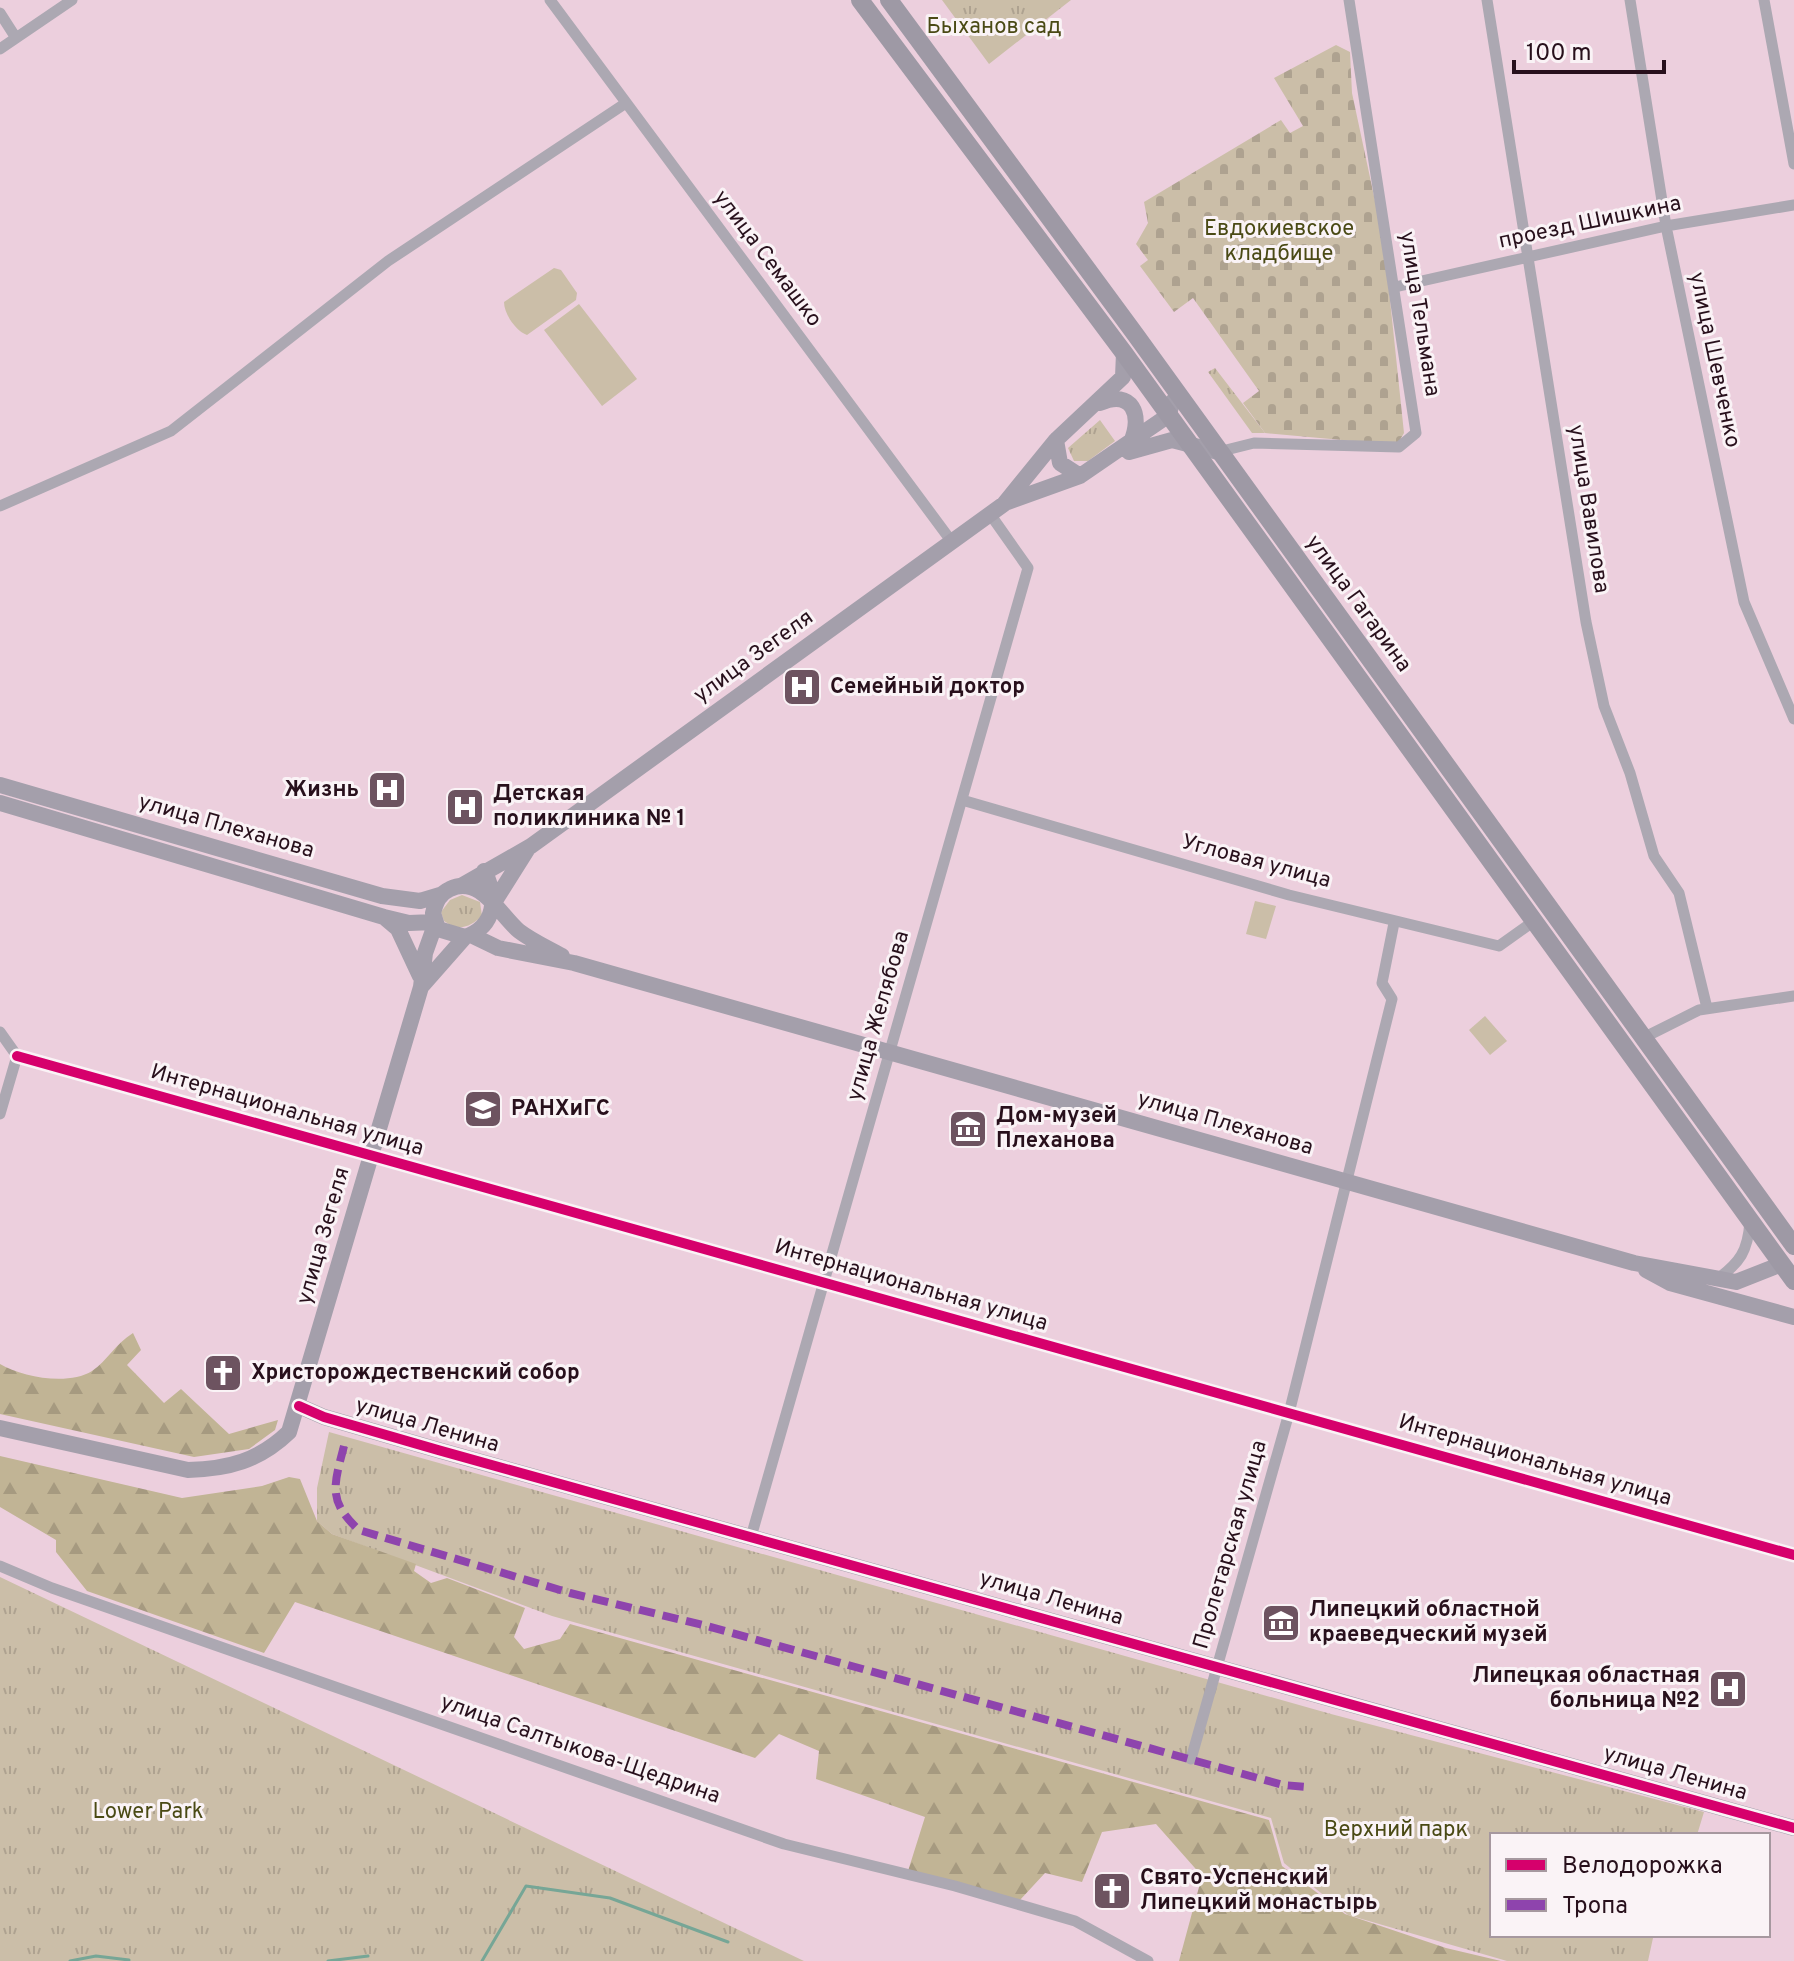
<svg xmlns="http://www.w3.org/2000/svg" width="1794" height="1961" font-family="Overpass,sans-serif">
<defs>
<pattern id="grass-tufts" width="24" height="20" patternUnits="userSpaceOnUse" patternTransform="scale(2)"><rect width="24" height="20" fill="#cbbea8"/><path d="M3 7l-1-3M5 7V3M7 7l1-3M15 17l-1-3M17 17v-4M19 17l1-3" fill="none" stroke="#aea290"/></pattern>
<pattern id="forest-firs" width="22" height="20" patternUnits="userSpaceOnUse" patternTransform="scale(2)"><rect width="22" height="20" fill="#c1b495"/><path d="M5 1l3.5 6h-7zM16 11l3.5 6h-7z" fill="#a69a80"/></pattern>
<pattern id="cemetery-stones" width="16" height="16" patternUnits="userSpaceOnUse" patternTransform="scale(2)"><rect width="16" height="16" fill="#cbbea8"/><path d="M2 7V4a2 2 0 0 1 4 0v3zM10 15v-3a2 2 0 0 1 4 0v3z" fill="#aea290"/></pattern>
</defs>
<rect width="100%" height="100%" fill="#eccfdd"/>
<!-- grass -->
<path fill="url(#grass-tufts)" d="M942,0H1071L989,64Z
M1215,368L1265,433H1252L1208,372Z
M1100,420L1115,441L1088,461H1074L1068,448Z
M462,895L480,902L482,916C470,927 459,932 444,921L441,912L450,900Z
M329,1432L1331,1714L1704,1812L1697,1835H1492V1935H1648L1653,1938L1648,1961H1507L1348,1915L1284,1863L1271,1818L552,1616L332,1534L317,1521V1488Z
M0,1577L804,1961H0Z"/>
<!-- forest -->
<path fill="url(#forest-firs)" d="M133,1333L141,1350L127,1365L164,1403L181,1389L229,1434L278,1420L275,1430L249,1449L194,1457L0,1414V1364C22,1377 68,1386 92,1371C107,1361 115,1344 133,1333Z
M0,1456L182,1498L262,1486L289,1477L300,1479L317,1521L332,1534L416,1564L414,1571L431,1583L447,1578L525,1608L514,1637L524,1649L560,1639L570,1624L1269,1820L1282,1866L1345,1914L1446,1948L1501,1961H1179L1202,1876L1156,1824L1102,1832L1082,1882L1045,1873L1020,1900L908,1871L925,1817L816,1779L819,1751L779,1734L755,1758L295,1602L264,1653L87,1591L56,1552V1540L0,1507Z"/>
<!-- cemetery -->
<path fill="url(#cemetery-stones)" d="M1336,45L1350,52L1352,93L1384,243L1404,433L1397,445L1265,433L1243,403L1259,391L1193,298L1174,312L1140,266L1148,260L1136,244L1148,223L1144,202L1281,120L1290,133L1303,126L1274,78Z"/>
<!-- pitch -->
<path fill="#cbbea8" d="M554,268L561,270L577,293L576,300L527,335C516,331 504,314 504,302Z
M579,304L637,379L602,406L544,330Z
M1255,901L1276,906L1266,939L1246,934Z
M1485,1016L1507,1041L1490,1055L1469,1030Z"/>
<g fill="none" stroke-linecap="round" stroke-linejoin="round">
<!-- stream -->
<path stroke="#76a696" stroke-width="3" d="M70,1961L96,1956L129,1960
M328,1961L368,1956
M482,1961L526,1886L610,1898L728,1942"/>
<!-- street -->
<path stroke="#aca8b2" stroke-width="11" d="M550,0L952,542
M1487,0L1586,622L1604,706L1630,773L1654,856L1679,893L1707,1008
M1630,0L1666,226L1744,602L1794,719
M1764,0L1794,164
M0,13L16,38
M0,49L72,0
M1395,287L1666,226L1794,205
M1218,452L1254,443L1399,447L1416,433L1349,0
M0,506L171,431L388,261L626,103
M962,800L1289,895L1499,946L1534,921
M0,1032L17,1056
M1643,1038L1699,1010L1794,996
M17,1056L1794,1555
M0,1114L17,1056
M1716,1280C1740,1263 1748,1251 1750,1221
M751,1537L1028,568L990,514
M0,1566L52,1588L784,1844L955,1886L1075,1921L1148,1961
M1191,1759L1289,1413L1392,999L1382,983L1394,923"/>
<!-- secondary -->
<path stroke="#a49fab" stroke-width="16" d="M1100,403C1132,389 1143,415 1131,442
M1056,440L1060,463L1080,476
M1129,452L1172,440L1218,452
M1005,503L1080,476L1169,415L1172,402
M0,785L382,896L420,901L440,895
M0,803L384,917L409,923L434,922
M484,871C498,897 496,926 465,937L438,929L433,913C436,902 439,894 450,889C480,874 500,915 519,931C532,941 548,948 562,956
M461,886L531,846L1004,504L1056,440L1123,377L1124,353
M493,904L527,850
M385,918L398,929L420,976
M471,935L498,948L574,963L1634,1263L1736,1282L1782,1264
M421,987L465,937
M1646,1270L1670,1283L1794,1317
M299,1406L324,1417L438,1450L1794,1828
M0,1428L188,1470C228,1469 259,1461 289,1432L421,987L425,953L435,925"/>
<!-- primary -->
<path stroke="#9e99a5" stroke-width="18" d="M860,0L1124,353L1794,1281
M889,0L1135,334L1794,1246"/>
<!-- quiet -->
<path stroke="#8e44ad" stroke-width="8" stroke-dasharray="16 8" stroke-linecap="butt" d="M344,1446C334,1485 327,1501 359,1530L570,1593L703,1625L1283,1785L1308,1787"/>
<defs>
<path id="cycleway" d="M17,1056L1794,1555
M299,1406L324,1417L438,1450L1794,1828"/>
</defs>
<!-- cycleway casing -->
<use href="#cycleway" stroke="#faf3f6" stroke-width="15"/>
<!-- cycleway -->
<use href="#cycleway" stroke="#d6006c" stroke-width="10"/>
</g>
<!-- icons -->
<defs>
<symbol id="hospital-square" viewBox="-11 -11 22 22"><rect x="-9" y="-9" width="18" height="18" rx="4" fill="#6d5360" stroke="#faf3f6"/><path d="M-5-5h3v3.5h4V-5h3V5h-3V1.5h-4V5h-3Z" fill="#fff"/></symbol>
<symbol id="university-square" viewBox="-11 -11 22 22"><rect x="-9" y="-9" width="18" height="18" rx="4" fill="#6d5360" stroke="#faf3f6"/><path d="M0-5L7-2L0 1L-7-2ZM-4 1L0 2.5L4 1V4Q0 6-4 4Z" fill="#fff"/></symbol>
<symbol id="museum-square" viewBox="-11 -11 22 22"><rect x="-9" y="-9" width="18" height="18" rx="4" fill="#6d5360" stroke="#faf3f6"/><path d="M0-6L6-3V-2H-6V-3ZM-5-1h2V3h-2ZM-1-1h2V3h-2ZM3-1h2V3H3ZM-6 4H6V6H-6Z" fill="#fff"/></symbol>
<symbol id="church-square" viewBox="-11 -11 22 22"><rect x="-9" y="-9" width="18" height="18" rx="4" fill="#6d5360" stroke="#faf3f6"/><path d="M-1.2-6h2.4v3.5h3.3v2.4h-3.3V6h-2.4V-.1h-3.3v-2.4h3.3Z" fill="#fff"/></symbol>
</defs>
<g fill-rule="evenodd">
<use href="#hospital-square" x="780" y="665" width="44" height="44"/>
<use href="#hospital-square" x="365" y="768" width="44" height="44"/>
<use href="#hospital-square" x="443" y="785" width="44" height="44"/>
<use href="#university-square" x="461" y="1087" width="44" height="44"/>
<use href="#museum-square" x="946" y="1107" width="44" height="44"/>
<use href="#church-square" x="201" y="1351" width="44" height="44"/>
<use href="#museum-square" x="1259" y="1601" width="44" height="44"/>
<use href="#hospital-square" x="1706" y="1667" width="44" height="44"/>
<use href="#church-square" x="1090" y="1869" width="44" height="44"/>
</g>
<g text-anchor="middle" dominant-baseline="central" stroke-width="6" stroke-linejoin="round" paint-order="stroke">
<!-- park labels -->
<g font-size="22" fill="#4a4a15" stroke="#faf3f6">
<text x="994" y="27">Быханов сад</text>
<text x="1279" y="229">Евдокиевское<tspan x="1279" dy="25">кладбище</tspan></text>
<text x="148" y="1812">Lower Park</text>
<text x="1396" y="1830">Верхний парк</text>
</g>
<!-- street labels -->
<g font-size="22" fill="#28101c" stroke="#faf3f6">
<text transform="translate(1590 223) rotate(-12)">проезд Шишкина</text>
<text transform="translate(767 259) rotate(53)">улица Семашко</text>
<text transform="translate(1419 314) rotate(81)">улица Тельмана</text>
<text transform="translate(1714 360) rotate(78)">улица Шевченко</text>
<text transform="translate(1588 509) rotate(81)">улица Вавилова</text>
<text transform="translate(1358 604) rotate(54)">улица Гагарина</text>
<text transform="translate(754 657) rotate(-36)">улица Зегеля</text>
<text transform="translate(226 827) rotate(16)">улица Плеханова</text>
<text transform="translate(1256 862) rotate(15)">Угловая улица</text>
<text transform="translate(879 1016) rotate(-74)">улица Желябова</text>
<text transform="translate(287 1111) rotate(16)">Интернациональная улица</text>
<text transform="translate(1225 1124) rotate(16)">улица Плеханова</text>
<text transform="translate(324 1236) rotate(-74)">улица Зегеля</text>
<text transform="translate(911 1286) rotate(16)">Интернациональная улица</text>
<text transform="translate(427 1426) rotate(16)">улица Ленина</text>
<text transform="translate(1535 1461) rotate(16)">Интернациональная улица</text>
<text transform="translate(1231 1545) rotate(-74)">Пролетарская улица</text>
<text transform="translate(1051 1599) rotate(16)">улица Ленина</text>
<text transform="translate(580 1750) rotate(19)">улица Салтыкова-Щедрина</text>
<text transform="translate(1675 1774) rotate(16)">улица Ленина</text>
</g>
<!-- poi labels -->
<g font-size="22" font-weight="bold" fill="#28101c" stroke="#faf3f6" text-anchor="start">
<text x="830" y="687">Семейный доктор</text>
<text x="359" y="790" text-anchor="end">Жизнь</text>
<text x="493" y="794">Детская<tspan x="493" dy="25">поликлиника № 1</tspan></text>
<text x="511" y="1109">РАНХиГС</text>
<text x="996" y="1116">Дом-музей<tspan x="996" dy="25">Плеханова</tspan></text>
<text x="251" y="1373">Христорождественский собор</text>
<text x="1309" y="1610">Липецкий областной<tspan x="1309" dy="25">краеведческий музей</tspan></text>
<text x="1700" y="1676" text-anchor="end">Липецкая областная<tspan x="1700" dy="25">больница №2</tspan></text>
<text x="1140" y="1878">Свято-Успенский<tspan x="1140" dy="25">Липецкий монастырь</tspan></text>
</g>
</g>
<!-- legend -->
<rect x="1490" y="1833" width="280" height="104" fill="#faf3f6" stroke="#a6989f" stroke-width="2"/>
<rect x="1506" y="1859" width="40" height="12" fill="#d6006c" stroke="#a6989f" stroke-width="2"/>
<text x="1562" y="1873" font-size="24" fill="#28101c">Велодорожка</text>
<rect x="1506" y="1899" width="40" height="12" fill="#8e44ad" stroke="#a6989f" stroke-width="2"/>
<text x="1562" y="1913" font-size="24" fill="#28101c">Тропа</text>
<!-- scale -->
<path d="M1514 60v12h150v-12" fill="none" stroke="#28101c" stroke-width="4"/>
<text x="1526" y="60" font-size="24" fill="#28101c" stroke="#faf3f6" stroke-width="6" paint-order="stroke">100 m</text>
</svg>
